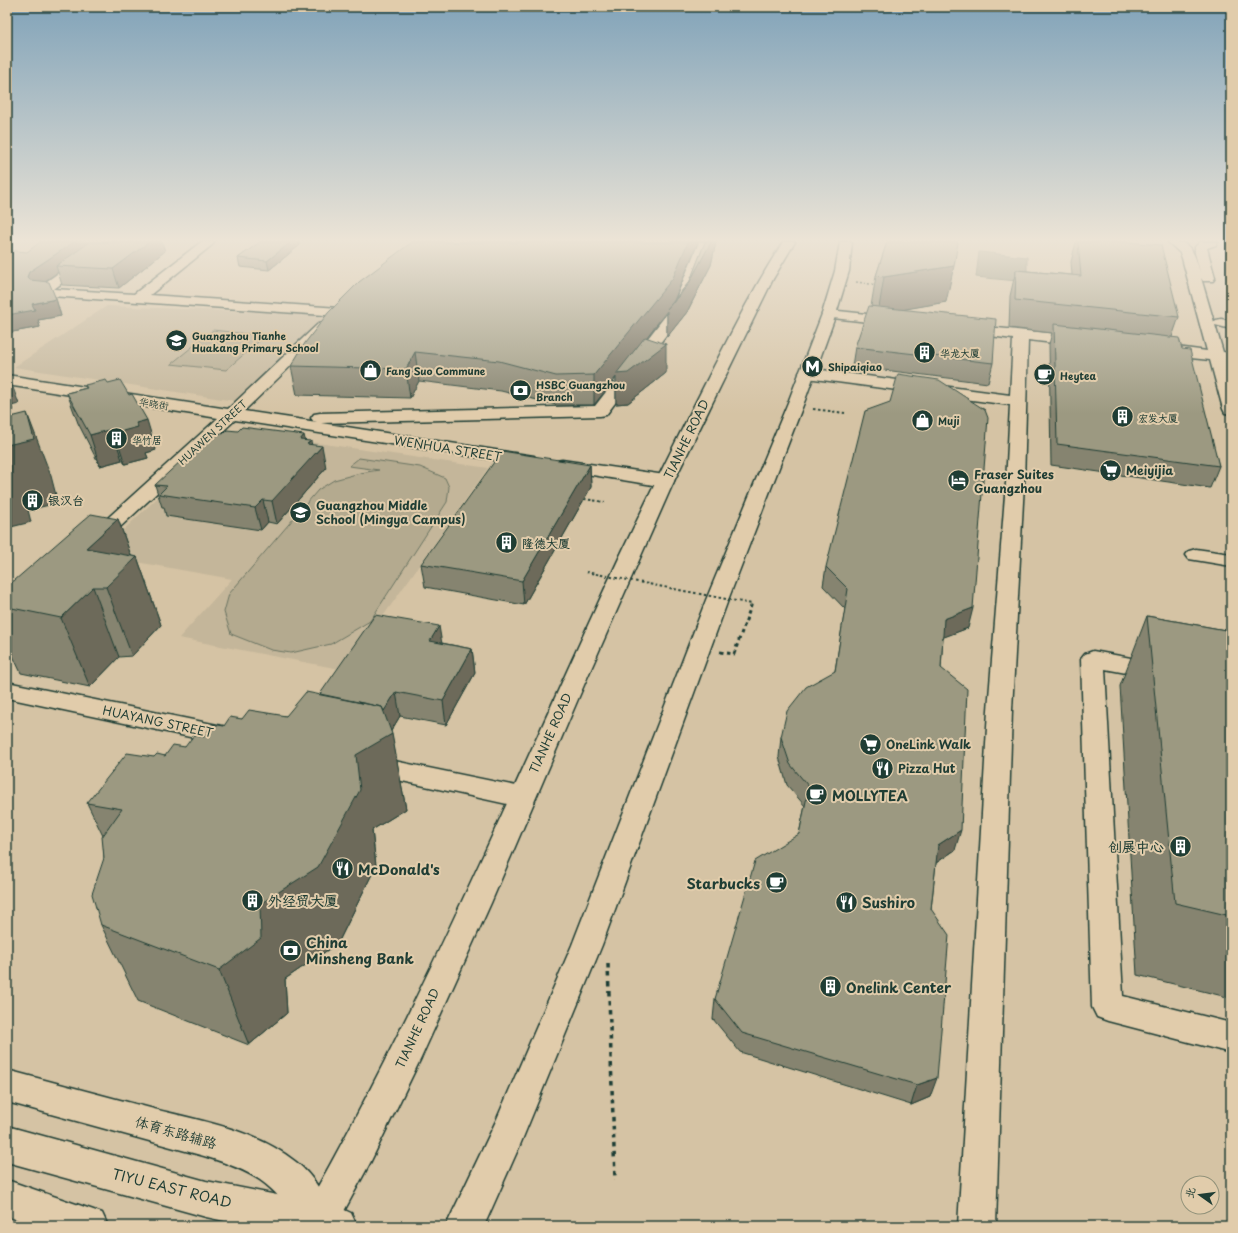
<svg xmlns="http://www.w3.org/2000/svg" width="1238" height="1233" font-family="'Playpen Sans','LXGW WenKai TC',sans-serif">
<rect width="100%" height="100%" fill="#d5c3a4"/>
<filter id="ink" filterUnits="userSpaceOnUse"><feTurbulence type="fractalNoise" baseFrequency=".025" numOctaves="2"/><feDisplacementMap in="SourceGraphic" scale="8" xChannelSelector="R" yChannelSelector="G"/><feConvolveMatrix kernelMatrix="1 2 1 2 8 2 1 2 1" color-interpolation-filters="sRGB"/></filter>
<g filter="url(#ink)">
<!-- built -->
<path fill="#c4b69a" d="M107,306L329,315L235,401L14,367Z
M229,430L488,468L345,670L179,638L232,579L97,555Z"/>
<!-- green -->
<path fill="#b4aa8f" stroke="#6a7462" d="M213,330L265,336L226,370L171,364Z
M359,458L420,467L445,478L449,487L447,502L370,621L331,644L291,653L271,650L231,634L224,612L229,594L318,490L334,480L360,473L379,470L349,466Z"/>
<!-- water -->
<path fill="#868973" stroke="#5d6b5a" d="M979,252L1027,257V282L976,277Z"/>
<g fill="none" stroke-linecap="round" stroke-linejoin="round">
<defs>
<path id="minor" d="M102,242H116L54,289L134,294L201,242H214L212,245L150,295L339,308L344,309L346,312L344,315L339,316L36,295L34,292L36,289Z
M699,242H711L687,307L606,415L600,416L321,423L534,456L537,460L534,464L528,465L235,420L103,543L96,545L89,543L86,539L89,535L218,418L7,385V375L228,409L319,323L324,322L329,323L331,326L329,329L244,411L317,422H314L311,418L314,414L320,413L595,406L673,306Z
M1168,242C1191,240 1194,252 1200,272L1195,253V247L1200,242H1218L1216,245L1207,248L1215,278L1213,281H1203L1201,278L1214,322L1216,320L1221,319L1231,321V329L1215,325L1223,352L1231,353V363L1226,362L1231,380V414L1225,413L1223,409L1210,360L1162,355L1157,353L1154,350L1157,347L1162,345L1207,351L1182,258L1180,253Z
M829,310L895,317L900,318L902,321L900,324L895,325L824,317L822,314L824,311Z
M965,325L1080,336L1085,338L1088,341L1085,344L1080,346L1028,340L1024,483L1012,710L996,1226H958L988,710L1006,483L1010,405L807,378L801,376L799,373L801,370L807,368L1010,395L1013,339L960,332L958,329L960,326Z
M562,460L665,475L672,477L674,481L672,485L665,487L556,469L553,465L556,461Z
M1196,549L1231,554V566L1189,559L1186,555L1189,551Z
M1093,651L1158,663L1166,665L1170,671L1166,677L1158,679L1105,669L1123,996L1231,1023V1053L1108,1021L1097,1017L1092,1007L1081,659L1085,654Z
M7,682L237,729L246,732L250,738L246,744L237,747L7,698Z
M370,756L521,787L530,790L534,797L530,804L521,807L361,772L357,765L361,758Z
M7,1070C56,1083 105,1096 154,1109C202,1121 256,1130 296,1162C314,1176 328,1201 337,1222L335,1226H299C274,1182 252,1171 204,1156L7,1102Z"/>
<path id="major" d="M7,1126L206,1181L338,1207L351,1213L357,1226H248L206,1217L7,1162Z
M7,1180L102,1213L108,1226H35L7,1216Z"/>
<path id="highway" d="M783,242H795L773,279L674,481L587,678L491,903L421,1058L370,1163L336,1226H297L303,1213C424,1002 517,776 620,556C648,497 677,439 707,380C731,333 754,287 783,242Z
M840,242H852L849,271L836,314L805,400L728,600L602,945L520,1145L484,1226H446L496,1121L572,945L706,600L789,400L822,314L835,271Z"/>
</defs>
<!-- minor casing -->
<use href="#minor" stroke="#1f3d34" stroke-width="3"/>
<!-- major casing -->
<use href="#major" stroke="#1f3d34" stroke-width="3"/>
<!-- highway casing -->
<use href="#highway" stroke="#1f3d34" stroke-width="3"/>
<!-- path-far3 -->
<path stroke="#1f3d34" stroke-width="1.5" stroke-dasharray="2 2" stroke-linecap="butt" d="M856,282L877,285"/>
<!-- path-far2 -->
<path stroke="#1f3d34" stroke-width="2" stroke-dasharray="2.5 2.5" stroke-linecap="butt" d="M813,409L845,413
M584,499L605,502
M751,607L752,604"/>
<!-- path-far1 -->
<path stroke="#1f3d34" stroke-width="3" stroke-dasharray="3.5 3.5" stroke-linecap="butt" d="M720,652L734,654L751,606"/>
<!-- path -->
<path stroke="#1f3d34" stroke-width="3.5" stroke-dasharray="4.5 4.5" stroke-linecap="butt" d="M608,964L615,1180"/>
<!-- minor -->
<use href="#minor" fill="#e1ccab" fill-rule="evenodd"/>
<!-- major -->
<use href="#major" fill="#e1ccab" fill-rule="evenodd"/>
<!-- highway -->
<use href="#highway" fill="#e1ccab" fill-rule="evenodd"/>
<!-- path-bridge -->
<path stroke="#1f3d34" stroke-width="2" stroke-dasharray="2.5 2.5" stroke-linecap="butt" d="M586,572L752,604"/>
</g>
<!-- wall -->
<path fill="#86846f" stroke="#1f3d34" d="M260,242H299L300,245L269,270L240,267L238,258Z
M412,242H698L673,301L690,281L705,242H716L711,265L687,312L667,337V311L647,337L666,373L628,403L616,404V377L594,405H557L501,391L419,381L410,398L297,395L291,366Z
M887,242L946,302L903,309L993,363L988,383L852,366L855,347L871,306L876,276Z
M1076,242H1128L1179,317L1172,337L1182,349L1219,466L1210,488L1051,465L1049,344L1052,333L1009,328L1010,296L1016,270L1072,275L1071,262Z
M165,251L119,288L62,285L58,272L44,281L56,299L61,316L38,320L40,327L7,333L27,252Z
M85,385L156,450L146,453L148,458L125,464L122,460L100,466L78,423L67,393L86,388Z
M305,440L312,445L326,468L277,524L268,522L261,530L166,516L164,507H162L155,485Z
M590,465L591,487L524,605L425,587L421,564Z
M118,519L131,556L137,557L161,625L132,656L119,657L90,687L21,673L7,643V587Z
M826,567L968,628L943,637L941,668L955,850L936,863L931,909L930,1097L911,1105L740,1052L713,1019L715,999L799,834L805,806L787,785L779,757L781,737L835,671L845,609L823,586Z
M1147,616L1231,631V998L1137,975L1120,686Z
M442,643L472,649L475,673L446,725L400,716L391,731L406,809L372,830L376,866L338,943L285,979L287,1013L249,1045L138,1001L101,925L104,858L103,836L87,803L154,757L165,756L185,747L224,726L242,719L286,716L320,694Z"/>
<!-- shaded-wall -->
<path fill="#6d6b5a" stroke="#1f3d34" d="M74,242H100L56,266L58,272L35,288L27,277L29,272Z
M149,242H162L165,251L119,288L113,269Z
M291,242H299L300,245L269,270L267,261Z
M688,242H698L673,303L688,285L711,242H716L711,265L687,312L667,337V311L618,374L666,344V373L628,403L616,404V377L594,405V375Z
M954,266L946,302L878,314L884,277Z
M56,299L61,316L38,320L40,327L7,333V315L32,304Z
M415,352L419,381L410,398L406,369Z
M7,374H8L19,404L11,406L13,410L7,411Z
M27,413L51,476L58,503L28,510L31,522L7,528V445Z
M147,420L156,450L146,453L148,458L125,464L115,433L136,423Z
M112,429L122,460L100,466L90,435Z
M304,435L309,457L300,440Z
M311,441L314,455L322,446L326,468L277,524L272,501L307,444Z
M590,465L591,487L524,605L522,581Z
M263,500L268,522L261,530L255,508Z
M118,519L133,561L137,557L161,625L132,656L106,587L86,548Z
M93,587L119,657L90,687L61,618Z
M973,608L968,628L939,639L944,619Z
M439,626L443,650L430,641Z
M472,649L475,673L446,725L443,701Z
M396,692L400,716L388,736L392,734L406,809L372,830L376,866L338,943L285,979L287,1013L249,1045L219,970L260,904Z
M961,830L955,850L933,865L938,845Z
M937,1078L930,1097L911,1105L917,1085Z"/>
<!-- building -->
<path fill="#9c9981" stroke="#1f3d34" d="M40,242H74L29,272L27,277L30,280L49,282L56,299L32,304L35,310L7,315V250L27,252Z
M90,242H149L113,269L56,266Z
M260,242H291L267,261L238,258Z
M412,242H688L673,278L594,375L556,376L499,361L415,352L406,369L291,366L305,343L328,313L359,282Z
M705,242H711L688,285L667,309L690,281Z
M887,242H958L954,266L884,277L876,276Z
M1078,242H1128L1161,245L1179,317L1015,300L1016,270L1081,276Z
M869,306L996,319L993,363L855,347Z
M1054,324L1179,338L1182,349L1190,350L1219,466L1057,444Z
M645,337L666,344L628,373L616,374Z
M898,374L939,380L985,410L988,418L973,608L944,619L941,668L967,689L961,830L938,845L931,909L949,935L937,1078L917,1085L742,1033L715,999L755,861L799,834L809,787L790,764L781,737L787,711L806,687L835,671L848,589L826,567L865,411L890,402Z
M106,380L108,383L120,380L129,395L132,394L147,420L136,423L138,427L115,433L112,429L90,435L67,393L87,388L85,385Z
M27,413L34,439L7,445V418Z
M242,427L304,435L300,440L311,441L307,444L322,446L272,501L263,500L255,508L159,494L167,486L155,485L212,432L223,434L227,430L238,431Z
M502,451L590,465L522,581L421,564Z
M91,514L118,519L86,548L137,557L106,587H93L61,618L7,607V587Z
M375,615L439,626L430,641L472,649L443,701L396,692L384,711L382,707L320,694Z
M1147,616L1231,631V916L1175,903Z
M306,692L382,707L392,734L356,755L360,790L318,867L260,904L261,938L219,970L101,925L92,894L104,858L102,837L122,809L87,803L127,753L154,757L157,754L165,756L173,745L185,747L194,735L204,737L212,724L224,726L230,717L242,719L249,710L286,716Z"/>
</g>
<!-- sky -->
<linearGradient id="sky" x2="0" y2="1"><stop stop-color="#81a3b9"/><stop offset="0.58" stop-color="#ece4d6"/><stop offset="1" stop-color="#ece4d6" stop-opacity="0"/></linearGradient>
<rect width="1238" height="414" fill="url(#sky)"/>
<!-- icons -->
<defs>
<symbol id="school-disc" viewBox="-11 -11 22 22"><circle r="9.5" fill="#1f3d34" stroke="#e1ccab"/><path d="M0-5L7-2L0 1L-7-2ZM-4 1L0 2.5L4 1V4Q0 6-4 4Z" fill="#fff"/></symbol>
<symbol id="building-disc" viewBox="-11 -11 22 22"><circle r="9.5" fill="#1f3d34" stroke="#e1ccab"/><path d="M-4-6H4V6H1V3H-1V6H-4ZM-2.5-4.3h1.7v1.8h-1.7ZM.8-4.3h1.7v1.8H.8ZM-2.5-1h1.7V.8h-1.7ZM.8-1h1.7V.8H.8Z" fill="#fff"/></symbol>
<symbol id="metro-disc" viewBox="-11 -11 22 22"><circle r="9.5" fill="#1f3d34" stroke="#e1ccab"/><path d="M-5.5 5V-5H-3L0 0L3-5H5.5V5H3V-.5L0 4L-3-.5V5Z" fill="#fff"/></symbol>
<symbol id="shop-disc" viewBox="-11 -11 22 22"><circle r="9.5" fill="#1f3d34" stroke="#e1ccab"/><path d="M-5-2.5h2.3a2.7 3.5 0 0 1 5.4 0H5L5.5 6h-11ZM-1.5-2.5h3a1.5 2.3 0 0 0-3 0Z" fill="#fff"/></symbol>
<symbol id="cafe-disc" viewBox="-11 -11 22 22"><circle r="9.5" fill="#1f3d34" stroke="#e1ccab"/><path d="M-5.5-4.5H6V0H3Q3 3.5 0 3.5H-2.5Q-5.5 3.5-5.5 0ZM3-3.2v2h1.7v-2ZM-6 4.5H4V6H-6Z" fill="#fff"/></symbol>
<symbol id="bank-disc" viewBox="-11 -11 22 22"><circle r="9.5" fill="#1f3d34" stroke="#e1ccab"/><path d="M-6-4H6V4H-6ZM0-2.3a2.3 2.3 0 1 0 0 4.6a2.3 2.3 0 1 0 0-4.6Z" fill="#fff"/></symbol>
<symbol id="supermarket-disc" viewBox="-11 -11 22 22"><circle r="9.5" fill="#1f3d34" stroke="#e1ccab"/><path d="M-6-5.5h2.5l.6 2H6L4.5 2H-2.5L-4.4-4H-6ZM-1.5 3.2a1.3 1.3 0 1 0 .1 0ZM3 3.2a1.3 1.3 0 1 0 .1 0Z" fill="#fff"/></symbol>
<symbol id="hotel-disc" viewBox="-11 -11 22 22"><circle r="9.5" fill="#1f3d34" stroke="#e1ccab"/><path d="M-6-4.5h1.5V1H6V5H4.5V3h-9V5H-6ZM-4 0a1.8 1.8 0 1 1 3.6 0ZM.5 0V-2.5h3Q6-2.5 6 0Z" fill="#fff"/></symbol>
<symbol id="restaurant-disc" viewBox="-11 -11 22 22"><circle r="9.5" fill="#1f3d34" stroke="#e1ccab"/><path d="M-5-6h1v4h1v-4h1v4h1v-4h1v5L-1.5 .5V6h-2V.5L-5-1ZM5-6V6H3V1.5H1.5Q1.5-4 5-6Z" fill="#fff"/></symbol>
</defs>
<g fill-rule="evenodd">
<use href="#school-disc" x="164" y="328" width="25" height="25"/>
<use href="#building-disc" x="912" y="340" width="25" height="25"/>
<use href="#metro-disc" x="800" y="354" width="25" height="25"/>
<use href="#shop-disc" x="358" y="358" width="25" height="25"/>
<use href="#cafe-disc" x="1032" y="362" width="25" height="25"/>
<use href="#bank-disc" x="508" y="378" width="25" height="25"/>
<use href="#building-disc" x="1110" y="404" width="25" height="25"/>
<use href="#shop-disc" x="910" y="408" width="25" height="25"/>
<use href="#building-disc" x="104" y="426" width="25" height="25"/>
<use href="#supermarket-disc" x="1098" y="458" width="25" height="25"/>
<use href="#hotel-disc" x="946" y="468" width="25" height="25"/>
<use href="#building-disc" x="20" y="488" width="25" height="25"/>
<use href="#school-disc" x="288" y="500" width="25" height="25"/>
<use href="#building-disc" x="494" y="530" width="25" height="25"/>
<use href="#supermarket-disc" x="858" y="732" width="25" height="25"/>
<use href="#restaurant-disc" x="870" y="756" width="25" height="25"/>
<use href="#cafe-disc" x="804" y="782" width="25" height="25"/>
<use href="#building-disc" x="1168" y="834" width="25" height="25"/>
<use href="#restaurant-disc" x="330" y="856" width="25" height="25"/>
<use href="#cafe-disc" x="764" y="870" width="25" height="25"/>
<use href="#building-disc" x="240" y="888" width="25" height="25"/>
<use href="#restaurant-disc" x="834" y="890" width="25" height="25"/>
<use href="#bank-disc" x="278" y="938" width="25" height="25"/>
<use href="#building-disc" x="818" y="974" width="25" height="25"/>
</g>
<g text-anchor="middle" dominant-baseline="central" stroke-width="4" stroke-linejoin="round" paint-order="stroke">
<!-- far-poi labels -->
<g font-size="10" font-weight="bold" fill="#1f3d34" stroke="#e1ccab" text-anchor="start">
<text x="192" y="335">Guangzhou Tianhe<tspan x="192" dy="12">Huakang Primary School</tspan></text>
<text x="940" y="352">华龙大厦</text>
<text x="828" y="366">Shipaiqiao</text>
<text x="386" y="370">Fang Suo Commune</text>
<text x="1060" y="375">Heytea</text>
<text x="536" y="384">HSBC Guangzhou<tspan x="536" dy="12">Branch</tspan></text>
<text x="1138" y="417">宏发大厦</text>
<text x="938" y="420">Muji</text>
<text x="132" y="439">华竹居</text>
</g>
<!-- far-street labels -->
<g font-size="10" fill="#1f3d34" stroke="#e1ccab">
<text transform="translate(154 403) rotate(9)">华晓街</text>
<text transform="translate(212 432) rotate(-43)">HUAWEN STREET</text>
</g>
<!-- street labels -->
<g font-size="12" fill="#1f3d34" stroke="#e1ccab">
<text transform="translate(686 439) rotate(-64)">TIANHE ROAD</text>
<text transform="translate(448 448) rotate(9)">WENHUA STREET</text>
<text transform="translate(158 721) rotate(12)">HUAYANG STREET</text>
<text transform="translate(550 733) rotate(-66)">TIANHE ROAD</text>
<text transform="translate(417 1028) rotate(-65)">TIANHE ROAD</text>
</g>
<!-- poi labels -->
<g font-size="12" font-weight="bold" fill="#1f3d34" stroke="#e1ccab" text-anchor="start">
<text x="1126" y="470">Meiyijia</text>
<text x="974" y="474">Fraser Suites<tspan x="974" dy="14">Guangzhou</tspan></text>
<text x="48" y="500">银汉台</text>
<text x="316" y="505">Guangzhou Middle<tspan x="316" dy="14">School (Mingya Campus)</tspan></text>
<text x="522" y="543">隆德大厦</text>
<text x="886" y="744">OneLink Walk</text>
<text x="898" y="768">Pizza Hut</text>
</g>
<!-- near-poi labels -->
<g font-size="14" font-weight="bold" fill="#1f3d34" stroke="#e1ccab" text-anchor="start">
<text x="832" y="795">MOLLYTEA</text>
<text x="1164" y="846" text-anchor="end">创展中心</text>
<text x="358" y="869">McDonald's</text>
<text x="760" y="883" text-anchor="end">Starbucks</text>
<text x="268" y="900">外经贸大厦</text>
<text x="862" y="902">Sushiro</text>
<text x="306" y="942">China<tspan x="306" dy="16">Minsheng Bank</tspan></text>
<text x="846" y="987">Onelink Center</text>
</g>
<!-- near-street labels -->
<g font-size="14" fill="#1f3d34" stroke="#e1ccab">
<text transform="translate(176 1132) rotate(16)">体育东路辅路</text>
<text transform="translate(172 1188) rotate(14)">TIYU EAST ROAD</text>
</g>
</g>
<!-- margin -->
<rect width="1238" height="1233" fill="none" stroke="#e1ccab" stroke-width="24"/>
<rect x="12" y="12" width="1214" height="1209" fill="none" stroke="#1f3d34" stroke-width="1.5" filter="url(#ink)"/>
<!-- north arrow -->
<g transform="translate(1200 1195) rotate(284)"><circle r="19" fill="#e1ccab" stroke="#93937b"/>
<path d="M0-3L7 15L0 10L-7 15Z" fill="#1f3d34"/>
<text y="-6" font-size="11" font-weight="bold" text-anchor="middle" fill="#1f3d34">北</text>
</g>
</svg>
